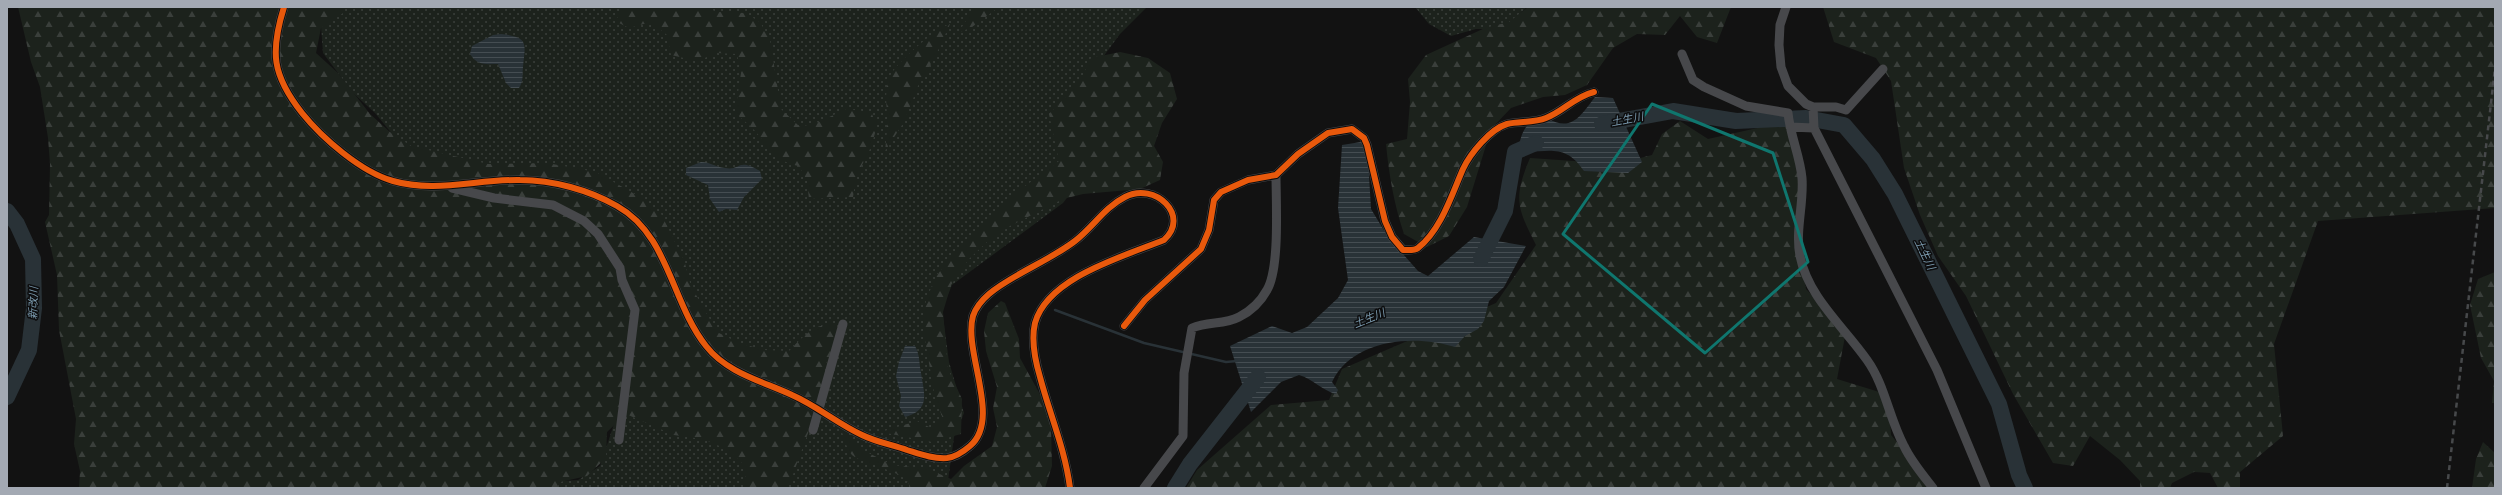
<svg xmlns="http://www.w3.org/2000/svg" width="2502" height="495" font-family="'IBM Plex Sans','Noto Sans JP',sans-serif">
<defs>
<pattern id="grass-dots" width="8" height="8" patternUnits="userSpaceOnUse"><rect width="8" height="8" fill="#1c221c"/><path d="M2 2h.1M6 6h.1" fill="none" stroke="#3a3f3b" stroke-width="1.8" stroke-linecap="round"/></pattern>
<pattern id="forest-firs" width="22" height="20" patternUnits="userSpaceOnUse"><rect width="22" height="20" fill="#1c221c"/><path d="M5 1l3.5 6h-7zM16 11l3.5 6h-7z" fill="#3a3f3b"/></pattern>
<pattern id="water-rules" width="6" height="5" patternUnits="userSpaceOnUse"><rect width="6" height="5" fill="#293237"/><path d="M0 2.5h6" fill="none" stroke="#454d52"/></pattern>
</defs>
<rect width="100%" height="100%" fill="#121212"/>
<!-- grass -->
<path fill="url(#grass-dots)" d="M340,7H1147L1120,34L1089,76L1079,182L1063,203L952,285L942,309L949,362L964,413L954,437L947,488H550L562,481L578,480L600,466L617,415L435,165L393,135L375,113L353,93L323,53L321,26Z
M1415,7H1527L1503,29H1476L1451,36L1429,24Z"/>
<!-- forest -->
<path fill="url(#forest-firs)" d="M18,7H346L343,13L321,28L316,53L338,73L370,114L390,132L411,146L488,164L547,163L596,172L640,197L661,214L684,260L691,286L717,332L739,343L764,350L789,351C801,339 817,320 835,326L836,340L826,364L819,403L788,488H745V466L727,449L702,439L674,435L626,414L607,432L606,458L587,476L560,482L557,488H79L80,471L74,444L76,419L59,330L57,275L45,222L49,215L50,164L48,138L40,87L31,62Z
M630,7H703L718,12L745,13L760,22L770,40L781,109L800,127L819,122L846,109L871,112L877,126L871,147L856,177L853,197L809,199L807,181L799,166C775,161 771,150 756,132C750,125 742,119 735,113L741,73L737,54L717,53L697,61L671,55L667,35L651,22L629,28L615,21L623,10Z
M975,7H999L972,27L958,33Z
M1528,7H1731L1717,43L1697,37L1680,16L1665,35L1637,34L1613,48L1587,85L1565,95L1543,97L1511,108L1491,129L1467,207L1449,236L1427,247L1404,234C1394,204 1389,175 1386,144L1407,139L1410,102L1408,79L1426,55L1485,28L1509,22Z
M1823,7H2495V208L2318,221L2274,344L2283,436L2240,472V488H2218L2210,473L2194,472L2172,483L2170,488H2140V481L2120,460L2090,436L2073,466L2053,463L2013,394L1966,296L1938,256L1920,215L1904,168L1891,81L1876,58L1834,42Z
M950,24L935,57L918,86L904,122L885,151C886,142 887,134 887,126C888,110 883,92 890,76C897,62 935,29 950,24Z
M1120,52L1148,58L1170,73L1177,99L1162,123L1154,146L1163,162L1160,180L1140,189L1083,194L1063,199L1010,226L987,242L969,259L951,285L943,312L948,369L962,399L961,434L932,442L881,432L917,421L931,428L943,419L935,398L923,328L926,300L936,276L956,251L1013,195L1059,161L1049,114L1079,83L1091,58Z
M1680,121L1708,139L1784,122L1799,156L1798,240L1806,289L1846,331L1837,379L1889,395L1891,435L1935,488H1186L1197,470L1271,405L1329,400L1342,369L1496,303L1536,245C1517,208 1513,198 1530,158L1617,164L1652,155L1662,134Z
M2495,272V403H2492L2494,381L2481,358L2470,305L2478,279Z
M1001,301L1005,303L1019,339L1020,358L1048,409L1051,427L1052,466L1045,488H910C910,471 863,465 852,455C847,450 844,438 842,432L857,447L892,465L928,469L951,479L964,466L992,446L997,427L993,408L997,387L986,351L984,331L988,313Z
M2483,442L2495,453V488H2472L2476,459Z"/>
<!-- water -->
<path fill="url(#water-rules)" d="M501,34C530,37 525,44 523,67C522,76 524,80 519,88H511L506,83L498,64C485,64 478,66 470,54L472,46L493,35Z
M1595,97L1613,98L1642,162L1628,173L1584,171C1564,141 1547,154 1517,151C1524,129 1522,123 1547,118C1572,133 1581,115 1595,97Z
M1367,141L1371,209L1388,237L1418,271L1428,276L1474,237L1526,246L1504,287L1489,301L1484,321L1478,329L1465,336L1455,347C1415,334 1352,339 1332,382L1338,390L1336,394C1323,391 1313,379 1299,375L1281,382L1251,412L1230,346L1272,326L1292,333L1307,327L1338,298L1348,280L1338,208L1342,145Z
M701,162C710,162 716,167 725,168C741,171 737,157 760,171L762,179L744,197L737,210L726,209L719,212L710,199L708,185L686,175V168Z
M905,346H915C920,355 919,363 921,373C924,393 931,410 905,417L899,406L901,396L896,376L899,362Z"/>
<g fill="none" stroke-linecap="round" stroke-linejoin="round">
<!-- stream -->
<path stroke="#293237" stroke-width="2.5" d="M1055,310L1144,343L1226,362L1237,361"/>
<!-- river -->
<path stroke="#293237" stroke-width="16" d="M1602,124L1673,111L1736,121L1806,118L1844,125L1873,159L1895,194L1999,404L2019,475L2025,488
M7,211L17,224L33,259L34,308L29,350L7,397
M1481,259L1505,211L1515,152L1536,143
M1175,488L1190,464L1258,377"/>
<!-- minor -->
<path stroke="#47484b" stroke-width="9" d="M284,7C270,52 272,75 302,113C322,138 361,172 393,181C435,193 478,179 520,180C553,180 589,190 617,206C669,235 671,302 706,346C727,373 762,381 792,395C817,406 838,424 862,435C876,442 893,445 907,450C920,454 933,459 947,458C956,457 963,452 970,446C1002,419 963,352 973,316C976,307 982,300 989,294C1011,275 1049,261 1075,241C1093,227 1105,207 1125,197C1155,181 1191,216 1164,240C1125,256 1048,277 1035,323C1031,340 1035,360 1040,377C1050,415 1065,449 1070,488
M1786,7L1780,25L1779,45L1781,67L1788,86L1806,104L1813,107H1836L1846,110L1883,69
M1682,54L1693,80L1704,87L1746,106L1788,113C1790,135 1800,156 1802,178C1804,204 1795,230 1800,256C1808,297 1844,327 1867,360C1885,385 1889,418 1904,446C1911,461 1922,474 1933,488
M1790,127L1814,128L1813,107
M1814,128L1937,370L1986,488
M452,188L494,198L553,205L584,221L598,234L620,268L622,280L635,310L619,440
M1124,326L1145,300L1201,249L1209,230L1214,200L1221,192L1248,180L1276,175L1298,154L1328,133L1352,129L1364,138L1367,145L1385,221L1392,237L1403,250C1408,250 1414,251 1418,248C1441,230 1452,194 1463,169C1470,154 1490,129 1507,124C1519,121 1534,123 1546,118C1564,111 1574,97 1594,92
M1144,488L1183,436L1184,373L1192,328C1208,321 1224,325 1239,317C1251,311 1261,301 1267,290C1280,268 1276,202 1276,175"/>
<!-- rail -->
<path stroke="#47494b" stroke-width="2.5" stroke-dasharray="5 4" stroke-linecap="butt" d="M2447,488L2495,68"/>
<!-- minor-bridge -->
<path stroke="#47484b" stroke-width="9" d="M813,430L843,324"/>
<defs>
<path id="cycleway" d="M284,7C270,52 272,75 302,113C322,138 361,172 393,181C435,193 478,179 520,180C553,180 589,190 617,206C669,235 671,302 706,346C727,373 762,381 792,395C817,406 838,424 862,435C876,442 893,445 907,450C920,454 933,459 947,458C956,457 963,452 970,446C1002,419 963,352 973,316C976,307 982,300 989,294C1011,275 1049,261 1075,241C1093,227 1105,207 1125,197C1155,181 1191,216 1164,240C1125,256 1048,277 1035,323C1031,340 1035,360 1040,377C1050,415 1065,449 1070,488
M1124,326L1145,300L1201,249L1209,230L1214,200L1221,192L1248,180L1276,175L1298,154L1328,133L1352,129L1364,138L1367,145L1385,221L1392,237L1403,250C1408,250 1414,251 1418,248C1441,230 1452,194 1463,169C1470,154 1490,129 1507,124C1519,121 1534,123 1546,118C1564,111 1574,97 1594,92"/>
</defs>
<!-- cycleway casing -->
<use href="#cycleway" stroke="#0d0d0e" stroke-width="8"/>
<!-- cycleway -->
<use href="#cycleway" stroke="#e8590c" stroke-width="6"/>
</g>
<!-- marked area -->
<path fill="none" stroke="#0f766e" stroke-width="3" stroke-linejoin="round" d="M1652,104L1773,153L1808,262L1705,353L1563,234Z"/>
<g text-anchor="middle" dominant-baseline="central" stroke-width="3" stroke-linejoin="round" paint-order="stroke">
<!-- water labels -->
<g font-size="11" font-style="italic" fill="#7b9aae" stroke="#0d0d0e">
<text transform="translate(1627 119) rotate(-11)">土生川</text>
<text transform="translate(1925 254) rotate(64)">土生川</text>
<text transform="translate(33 303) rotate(-88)">新改川</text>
<text transform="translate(1369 318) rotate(-22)">土生川</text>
</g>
</g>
<!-- border -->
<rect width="2502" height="495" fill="none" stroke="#a3a9b3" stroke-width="16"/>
</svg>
